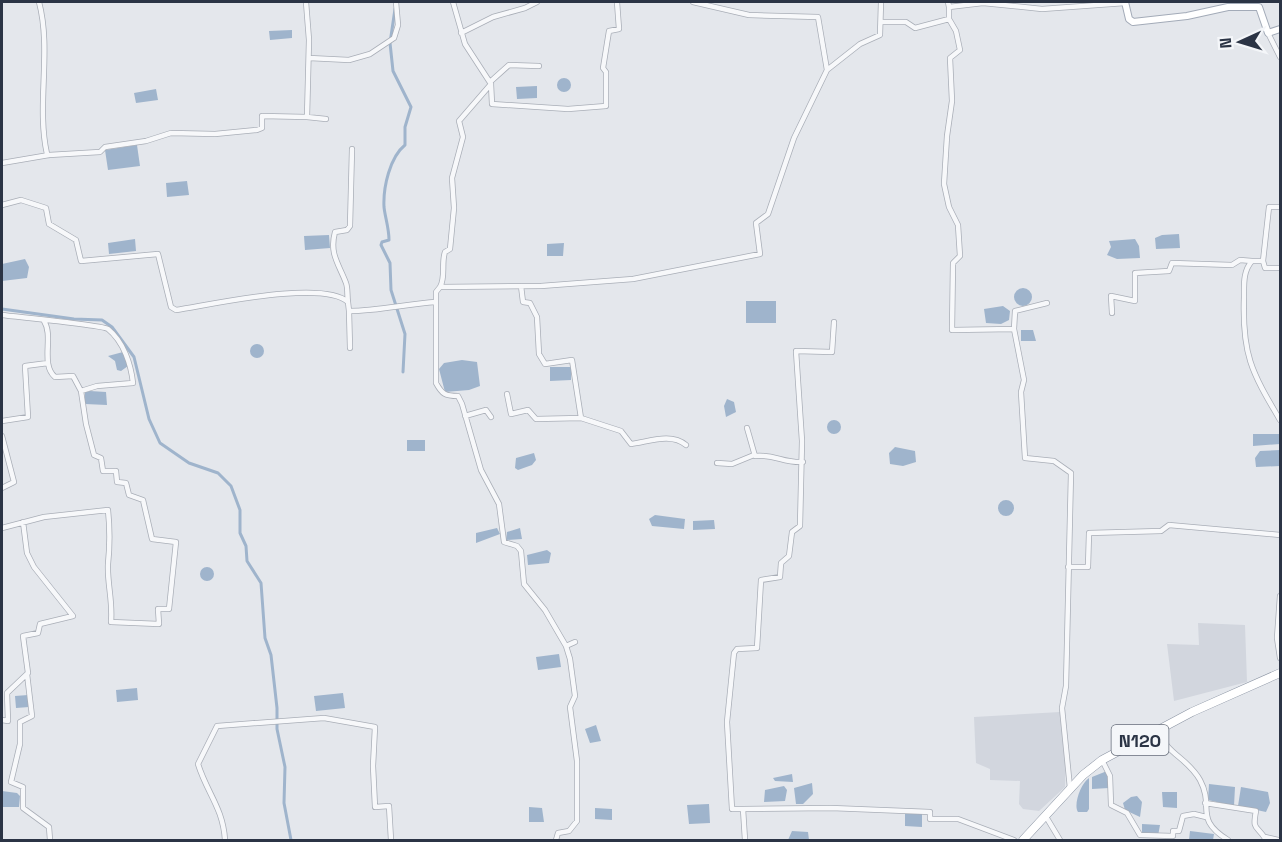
<svg xmlns="http://www.w3.org/2000/svg" width="1282" height="842" font-family="'Space Grotesk',sans-serif">
<rect width="100%" height="100%" fill="#e4e7ec"/>
<!-- built -->
<path fill="#d2d6de" d="M1198,623L1245,625L1247,682L1174,701L1167,644L1199,645Z
M1060,712L1066,744L1065,787L1039,811L1023,809L1019,804L1020,781L990,780V769L976,763L974,717Z"/>
<!-- water -->
<path fill="#9fb4cc" d="M292,30V38L270,40L269,31Z
M557 85a7 7 0 1 1 14 0a7 7 0 1 1-14 0Z
M537,86V98L517,99L516,87Z
M156,89L158,100L136,103L134,93Z
M137,145L140,166L108,170L105,150Z
M187,181L189,195L167,197L166,183Z
M1179,234L1180,248L1156,249L1155,238L1162,235Z
M329,235L330,248L305,250L304,236Z
M135,239L136,251L109,254L108,243Z
M1135,239L1139,246L1140,258L1117,259L1107,255L1111,247L1109,241Z
M547,244L564,243L563,256H547Z
M25,259L29,267L27,278L2,281V264Z
M1014 297a9 9 0 1 1 18 0a9 9 0 1 1-18 0Z
M746,301H776V323H746Z
M1003,306L1010,311L1009,320L1001,324L986,323L984,309Z
M1021,330H1033L1036,341H1021Z
M250 351a7 7 0 1 1 14 0a7 7 0 1 1-14 0Z
M123,352L128,366L121,371L117,370L115,361L108,356Z
M462,360L477,362L480,386L469,390L445,392L439,369L444,363Z
M550,367H571V380L550,381Z
M90,391L106,392L107,405L85,404V392Z
M727,399L734,402L736,412L726,417L724,406Z
M827 427a7 7 0 1 1 14 0a7 7 0 1 1-14 0Z
M1253,434H1279L1280,444L1253,446Z
M407,440H425V451H407Z
M895,447L915,451L916,462L903,466L890,464L889,453Z
M1280,450V466L1256,467L1255,458L1260,451Z
M534,453L536,460L532,465L518,470L515,468L516,458Z
M998 508a8 8 0 1 1 16 0a8 8 0 1 1-16 0Z
M655,515L685,519L684,529L652,526L649,519Z
M714,520L715,529L693,530V521Z
M497,528L500,534L476,543V533Z
M520,528L522,539L506,540L507,532Z
M547,550L551,553L549,563L528,565L527,555Z
M200 574a7 7 0 1 1 14 0a7 7 0 1 1-14 0Z
M559,654L561,667L538,670L536,657Z
M137,688L138,700L117,702L116,690Z
M343,693L345,708L316,711L314,696Z
M28,695L29,707L16,708L15,696Z
M596,725L601,741L590,743L585,729Z
M1107,771L1109,788L1092,789V777Z
M792,774L793,782L775,781L773,778Z
M1089,778V809L1087,812H1078C1073,805 1081,783 1089,778Z
M812,783L813,794L803,804H796L794,788Z
M1209,784L1235,787L1234,806L1208,800Z
M784,786L787,790L785,801L764,802L765,790Z
M1241,787L1268,792L1270,803L1266,812L1238,806Z
M2,791L17,793L20,796L19,807H2Z
M1162,792H1177V808L1163,807Z
M1137,796L1142,802L1140,817L1125,810L1123,803L1131,797Z
M709,804L710,823L689,824L687,805Z
M529,807L542,808L544,822H529Z
M595,808L612,809V820L595,819Z
M905,814H922V827L905,826Z
M1142,824L1160,825L1158,836L1142,834Z
M792,831L808,832L809,840H788Z
M1190,831L1214,834L1213,840H1189Z"/>
<g fill="none" stroke-linecap="round" stroke-linejoin="round">
<!-- canal -->
<path stroke="#9fb4cc" stroke-width="3" d="M395,9L390,43L393,71L411,107L405,127V145C390,157 383,187 384,207C385,217 389,228 389,240L382,242L381,245L390,263L391,290L405,334L403,372
M2,309L74,319L102,320L112,327L134,357L149,419L160,443L189,463L218,473L231,486L240,510V533L246,546L247,561L261,583L265,638L271,655L277,708V729L285,767L284,803L291,840"/>
<defs>
<path id="minor" d="M39,2C52,51 36,105 47,154L49,155
M453,2L465,44L491,84L492,104L568,109L606,106V72L603,68L609,31L619,29L617,2
M948,2L949,7L983,3L1042,9L1125,3
M949,19L956,31L960,50L950,58L952,101L947,136L944,184L949,207L958,225L960,256L953,263L952,330L1014,329
M882,22H906L915,28L949,19V7
M461,33L493,17L525,8L537,2
M1268,33L1280,57
M309,58L349,60L370,54L394,38L398,25L396,2
M827,70L860,44L880,35L881,2
M490,82L509,65L539,66
M307,117L326,119
M2,163L49,155L100,152L105,147L146,141L171,133L215,134L257,130L262,128V116L307,117L309,40L306,2
M2,205L21,200L46,208L49,224L76,240L81,261L158,254L171,307L176,310C210,305 323,279 348,302L349,311C379,311 406,304 436,302V383C442,394 445,396 458,396L462,404L481,470L499,504L504,542L517,546L521,551L524,584L545,610L566,646L570,659L575,696L570,707L577,761V821L569,831L558,833L556,840
M1280,207H1269L1263,261H1252C1243,271 1244,284 1244,297C1242,354 1251,371 1280,420
M1263,261L1265,268H1280
M521,286L523,302L530,303L537,317L539,354L545,364L572,360L581,418L621,431L631,444C648,442 671,432 686,445
M440,287C446,277 441,263 445,252L450,249L454,208L452,178L463,137L459,121L491,84
M348,302C347,296 348,288 346,283C339,264 329,254 335,232L347,230L350,226L352,149
M436,302V292L440,287L541,286L633,279L760,254L756,223L768,214L794,138L827,70L818,17L749,15L693,2
M1047,303L1015,311L1014,329L1024,380L1021,392L1025,458L1054,461L1071,473L1066,686L1062,708L1070,788
M349,311L350,348
M1112,313L1111,296L1135,301V273L1169,271L1172,263L1232,265L1240,260L1252,261
M2,315C17,317 102,325 108,329C124,342 131,365 133,383L97,386L81,391L73,376L55,377C40,364 54,336 44,321
M507,394L511,414L528,410L536,419L581,418
M465,416L486,410L491,417
M2,421L28,417L25,366L48,363
M747,428L755,456C776,454 782,463 803,462
M2,436L14,482L2,488
M717,463L732,464L754,455
M2,528L44,517L108,510C110,529 110,545 108,564C107,583 113,602 111,622L159,624L158,609H169L176,542L152,539L143,500L129,495L126,483L117,482L116,471H103L101,458L94,455L86,424L81,391
M1068,567H1088L1089,533L1161,531L1169,525L1280,535
M1280,596L1277,638L1280,658
M566,646L575,642
M27,674L32,716L20,722V744L11,782L23,787V808L49,827L50,840
M2,720L8,721L7,693L28,673L23,636L38,633L40,624L73,616L34,567L27,553L23,522
M1158,730C1167,755 1187,757 1200,780C1215,808 1193,818 1228,840
M1102,760L1110,776L1111,805L1127,813L1140,835L1173,836V831H1179L1183,816L1194,814L1206,817
M1205,803L1256,811C1252,832 1257,824 1266,840
M743,809L831,808L930,812V819H958L1014,840
M1045,815L1060,840
M1265,837L1278,840
M225,840C223,808 207,793 198,764L217,726L324,718L375,727L373,766L375,807L389,806L391,840
M745,840L743,809H732L727,722L734,653L737,649L757,648L761,580L780,577L781,563L789,556L792,532L800,526L802,441L796,351L832,352L834,322"/>
<path id="major" d="M1125,2L1129,19L1133,22L1187,16L1228,7H1259L1268,33L1280,29"/>
<path id="highway" d="M1023,840L1083,775L1102,760L1192,712L1280,673"/>
</defs>
<!-- minor casing -->
<use href="#minor" stroke="#a9aeb7" stroke-width="6"/>
<!-- major casing -->
<use href="#major" stroke="#a3abb8" stroke-width="8"/>
<!-- highway casing -->
<use href="#highway" stroke="#8b94a3" stroke-width="9"/>
<!-- minor -->
<use href="#minor" stroke="#f7f8fa" stroke-width="4.5"/>
<!-- major -->
<use href="#major" stroke="#fff" stroke-width="6"/>
<!-- highway -->
<use href="#highway" stroke="#fff" stroke-width="8"/>
</g>
<g text-anchor="middle" dominant-baseline="central" stroke-width="4.5" stroke-linejoin="round" paint-order="stroke">
<!-- shield labels -->
<rect fill="#f4f6f9" stroke="#676e7b" stroke-width="1.5" x="1111.5" y="725" width="57" height="30" rx="4.5"/>
<g font-size="18" font-weight="bold" fill="#2b3445">
<text x="1140" y="740">N120</text>
</g>
</g>
<!-- border -->
<rect width="1282" height="842" fill="none" stroke="#2b3445" stroke-width="6"/>
<!-- north arrow -->
<g transform="translate(1240 42) rotate(266)" stroke="#f4f6f9" stroke-width="4.5" paint-order="stroke">
<path d="M0-4.5L10 22L0 15L-10 22Z" fill="#2b3445"/>
<text y="-9" font-size="16" font-weight="bold" text-anchor="middle" fill="#2b3445">N</text>
</g>
</svg>
